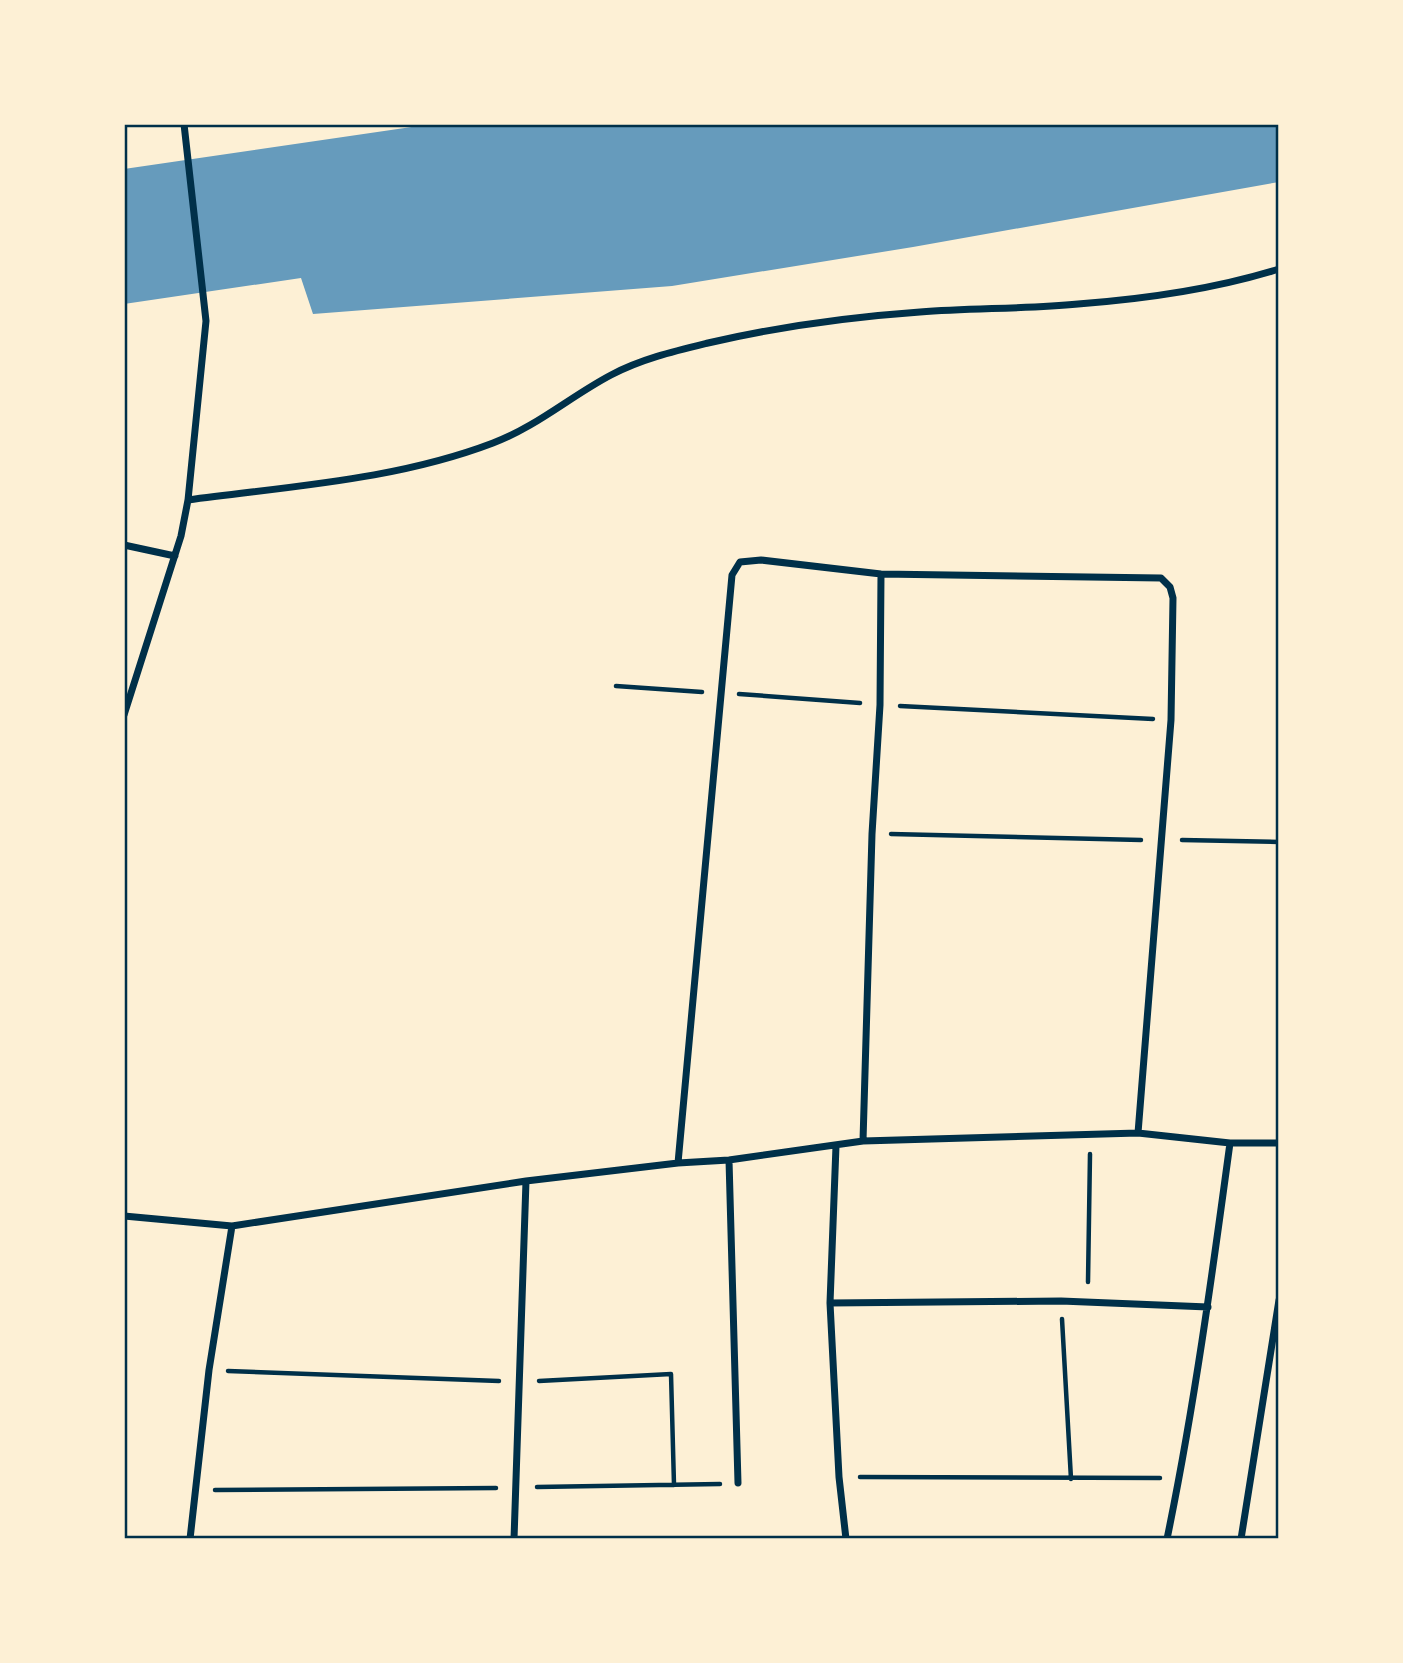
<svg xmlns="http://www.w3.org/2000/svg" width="1403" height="1663" font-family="Signika,sans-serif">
<rect width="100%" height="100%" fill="#fdf0d5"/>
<!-- water -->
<path fill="#669bbc" d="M432,124H1279V182L913,247L672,286L313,314L301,278L124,304V169Z"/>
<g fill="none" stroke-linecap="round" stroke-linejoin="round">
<!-- path -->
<path stroke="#003049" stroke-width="4.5" d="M616,686L702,692
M739,694L860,703
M900,706L1153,719
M891,834L1141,840
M1182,840L1279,842
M1088,1282L1090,1154
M1062,1319L1071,1479
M228,1371L499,1381
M539,1381L671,1374L674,1485
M860,1477L1160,1478
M537,1487L720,1484
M215,1490L496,1488"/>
<!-- minor -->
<path stroke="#003049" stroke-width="7" d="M188,500C291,486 396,480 493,443C536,427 571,396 611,375C641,359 675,351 708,343C777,327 849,317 920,312C973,308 1026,309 1078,304C1145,299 1215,289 1279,269
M124,545L175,556
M124,715L181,536L188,500L206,321L184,124
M863,1141L872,834L880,705L881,574
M836,1146L830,1303L839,1477L846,1539
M729,1160L738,1483
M678,1163L732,575L740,562L761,560L881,574L1161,578L1170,587L1173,598L1171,720L1138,1133
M124,1216L232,1226L526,1181L678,1163L729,1160L863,1141L1138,1133L1230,1143H1279
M830,1303L1061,1301L1208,1307
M190,1539L209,1370L232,1226
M514,1539L526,1181
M1167,1539C1194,1408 1212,1276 1230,1143
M1241,1539L1279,1300"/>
</g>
<!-- border -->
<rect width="1403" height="1663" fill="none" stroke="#fdf0d5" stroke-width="252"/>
<rect x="126" y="126" width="1151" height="1411" fill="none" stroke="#003049" stroke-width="2.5"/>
</svg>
